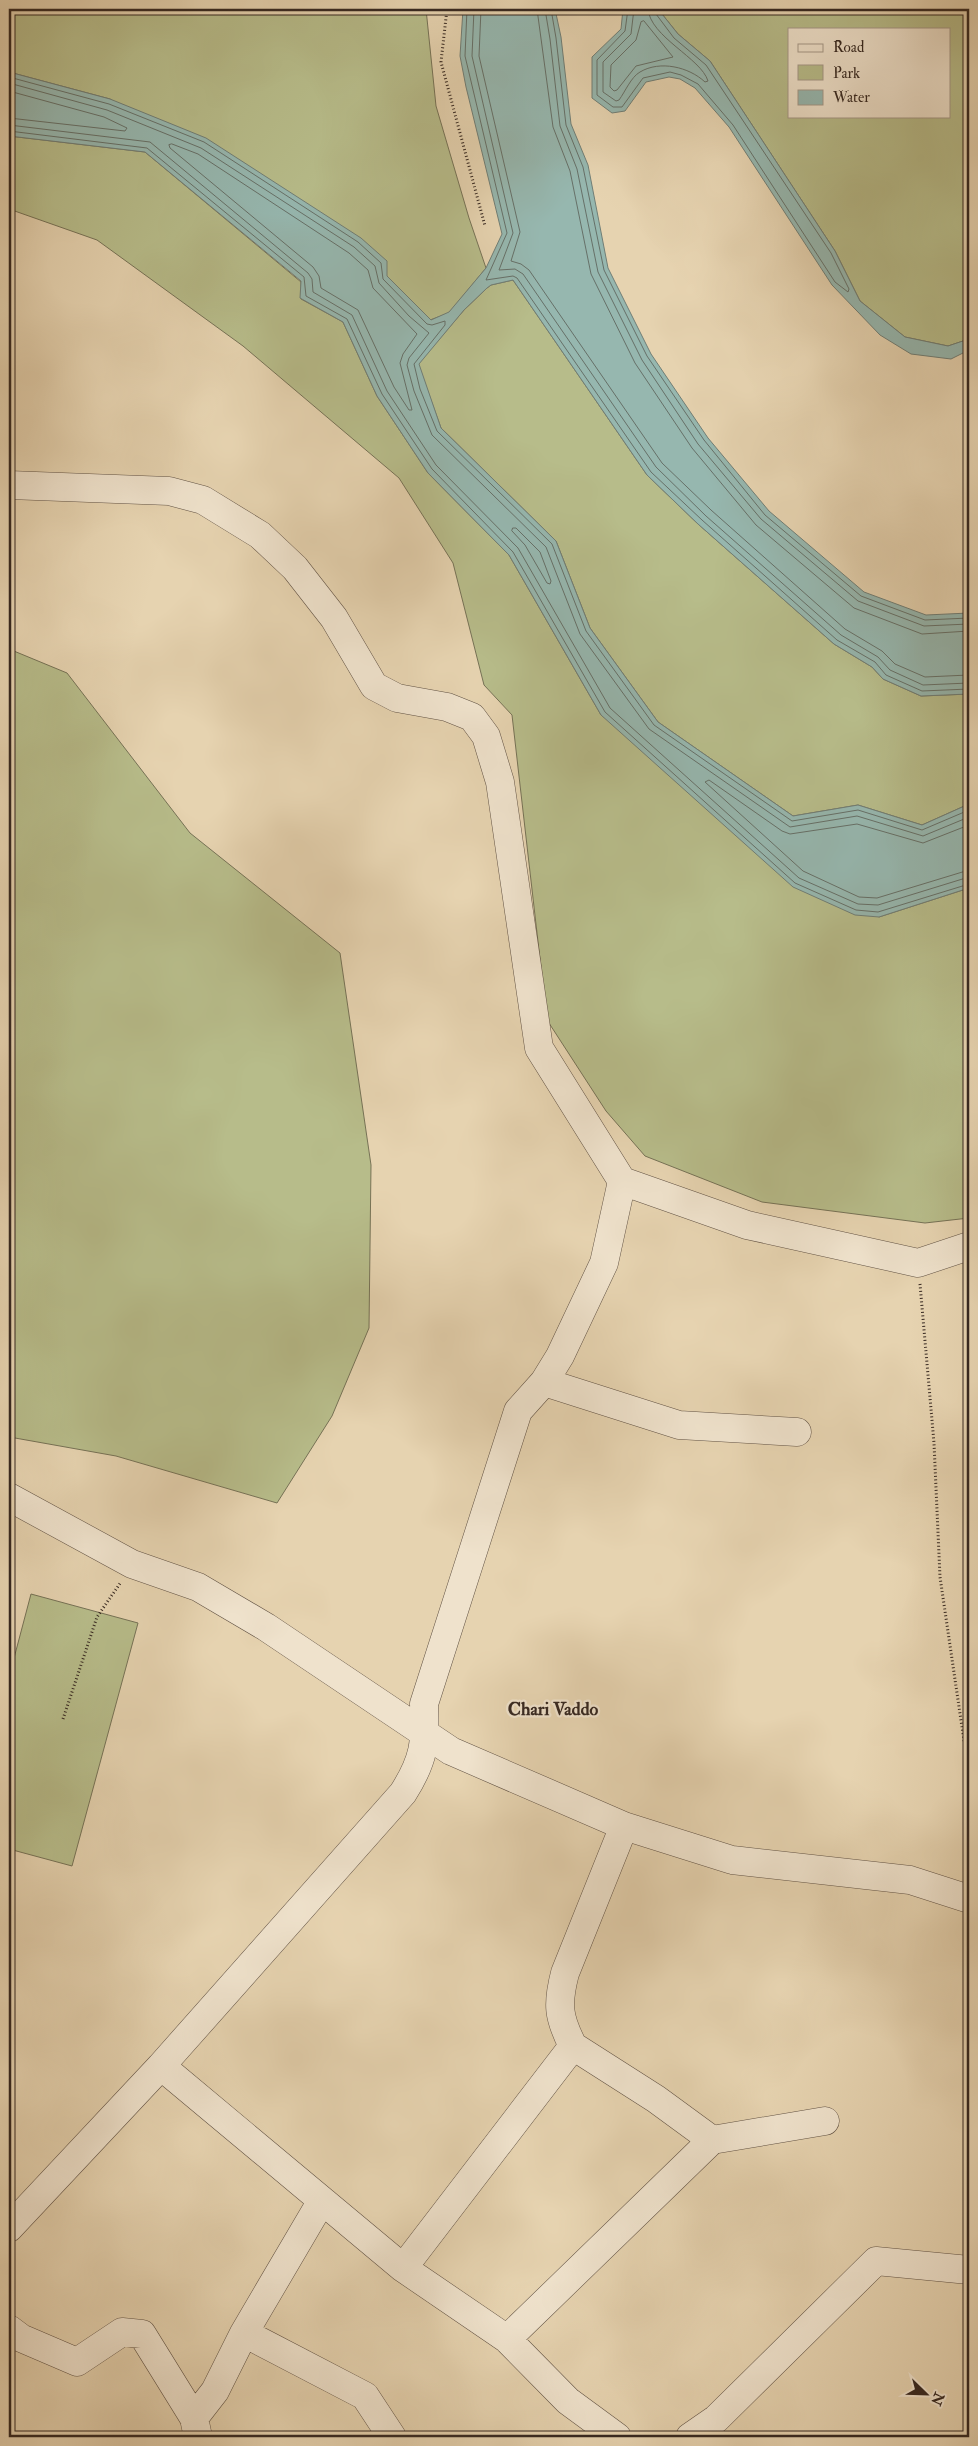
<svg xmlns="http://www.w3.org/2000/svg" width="978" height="2446" font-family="'IM FELL Double Pica',serif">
<rect width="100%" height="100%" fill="#e6d3b0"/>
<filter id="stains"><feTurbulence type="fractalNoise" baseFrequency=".004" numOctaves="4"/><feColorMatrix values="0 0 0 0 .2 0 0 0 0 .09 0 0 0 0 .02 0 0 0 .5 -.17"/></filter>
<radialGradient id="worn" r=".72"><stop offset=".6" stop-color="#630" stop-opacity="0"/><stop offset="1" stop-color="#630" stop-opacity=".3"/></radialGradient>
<!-- green -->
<path fill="#b7bc8a" stroke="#767256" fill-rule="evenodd" d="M9,9H426L436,106L469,218L486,268L449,313L430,320L387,276L110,99L9,72Z
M658,9H969V339L948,346L905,337L860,301L835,251L710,61L678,34ZM789,29H949V116H789Z
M9,136L145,152L301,282V299L343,322L377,396L428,473L509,555L601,715L879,917L969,888V1218L925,1223L762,1202L645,1156L606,1111L547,1020L512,715L484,685L453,563L399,478L243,346L97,240L9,209Z
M513,280L647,475L698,524L834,644L872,667L883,679L921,696L969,694V804L922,825L858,805L793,816L658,722L590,628L556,541L441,428L418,364L464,310L487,288L491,285Z
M9,649L67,673L190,833L340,953L371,1165L369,1328L332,1416L277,1503L116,1456L15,1438L9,1434Z
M31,1594L138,1623L72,1866L9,1849V1677Z"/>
<!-- water -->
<path fill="#96b7af" stroke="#707e76" d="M463,9H555L561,37L571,124L588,165L608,268L651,354L708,438L769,511L864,592L926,615L969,613V694L921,696L883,679L872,667L834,644L698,524L647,475L513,280L491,285L487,288L464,310L419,364L441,428L556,541L590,628L658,722L793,816L858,805L922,825L969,804V888L879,917L855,915L793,887L601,715L509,555L428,473L377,396L343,322L300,298L301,281L145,152L9,136V72L110,99L206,138L361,238L387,261V276L431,320L449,312L486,268L502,234L466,87L460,56Z
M623,9H658L678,34L710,61L835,251L860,301L905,337L948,346L969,339V350L951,359L911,354L880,335L832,285L729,127L695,88L680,79L669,77L646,82L625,111L612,113L592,98V57L621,29Z"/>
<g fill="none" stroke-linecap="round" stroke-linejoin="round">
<!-- shore -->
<path stroke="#667068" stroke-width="1" d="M467,9L465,56L507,233L486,280L513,276L517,278L651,472L702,520L837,640L875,662L886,675L922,691L969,689
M474,9L472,56L513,233L499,270L515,269L523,274L656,467L706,516L841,635L878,657L890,670L923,685L969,683
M481,9L479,56L520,232L511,261L521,264L529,270L662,463L711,510L845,629L882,651L895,664L925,677L969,675
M537,9L553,127L570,171L591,274L635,363L692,448L756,525L854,608L922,634L969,631
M545,9L550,39L560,126L577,169L598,272L642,360L698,444L761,519L858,601L924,626L969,624
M551,9L556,38L566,125L583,167L604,270L647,356L704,440L765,515L861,596L925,620L969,618
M628,9L625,31L597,60V95L613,107H622L643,78L670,72L681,75L698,84L733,125L835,282L848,292L849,289L831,253L706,65L674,38L656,14L655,9
M634,9L631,34L603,62V92L616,101L619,100C625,92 631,77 640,72C660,60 689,67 705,82L708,81C701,58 650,37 648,9
M644,21L673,57L636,66L617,90L614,91L610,87L611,65L636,40L641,22Z
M9,77L109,104L204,142L358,242L381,263L383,279L427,324L432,325L445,321V325L414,364L420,389L437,431L552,544L586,631L654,725L792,821L858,810L922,830L969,810
M9,83L107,110L201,148L354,247L375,266L379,283L409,316L429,333L409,358L407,365L414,391L432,435L546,547L580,634L649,729L790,827L857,816L923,836L969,817
M9,91L104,117L127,128L125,131L9,118
M9,125L150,142L308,273L312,279L313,292L352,315L387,391L436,465L518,548L610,708L799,878L858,904L878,905L969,877
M9,131L147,148L304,277L306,296L347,319L382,394L432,469L513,552L605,712L795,883L856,910L878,912L969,884
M172,144L198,154L349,253L368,270L373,288L417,334L403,354L400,363L412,410H409L394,387L358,310L321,288L319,276L313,267L170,148L169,145Z
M513,528H516L540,552L551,581L550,584L547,583L525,545L512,531Z
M969,825L923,843L857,824L790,834L782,831L709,780L705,782L803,871L859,897L877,898L969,870"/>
<defs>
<path id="minor" d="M9,485L169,491L203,500L260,535L295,568L334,618L374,686L397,698L447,707L472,717L486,736L500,782L539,1048L622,1181L747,1225L918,1263L969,1246
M544,1382L679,1425L797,1432
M9,1497L132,1564L198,1587L266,1627L451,1751L624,1826L732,1860L910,1880L969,1899
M573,2046C558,2017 557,2004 565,1973L624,1826
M161,2066L403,2268L507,2339L568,2401L617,2437
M9,2228L161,2066L403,1793C424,1760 426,1743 424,1704L518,1411L544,1382L560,1356L604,1263L622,1181
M403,2268L573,2046L656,2099L712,2140
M9,2329L21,2338L77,2362L122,2332L142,2334L194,2418L198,2437
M244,2333L365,2396L392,2437
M507,2339L712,2140L825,2121
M194,2418L215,2391L244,2333L321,2202
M690,2437L716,2419L876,2261L969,2270"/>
</defs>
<!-- minor casing -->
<use href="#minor" stroke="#625345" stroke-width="29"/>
<!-- path -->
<path stroke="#362821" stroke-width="3" stroke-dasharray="1 2.5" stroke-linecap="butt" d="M447,9L441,62L485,226
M920,1284L934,1443L940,1577L969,1775
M63,1719L97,1617L121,1582"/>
<!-- minor -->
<use href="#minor" stroke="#efe2cc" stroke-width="28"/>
</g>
<g text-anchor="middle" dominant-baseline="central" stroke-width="4.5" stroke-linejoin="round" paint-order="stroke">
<!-- neighbourhood labels -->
<g font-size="18" font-weight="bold" fill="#362821" stroke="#efe2cc">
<text x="553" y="1709">Chari Vaddo</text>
</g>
</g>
<!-- margin -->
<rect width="978" height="2446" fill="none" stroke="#e6d3b0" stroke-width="30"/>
<rect x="10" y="10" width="958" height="2426" fill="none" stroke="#362821" stroke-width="2.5"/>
<rect x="15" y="15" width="948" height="2416" fill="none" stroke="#362821"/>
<!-- legend -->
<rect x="788" y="28" width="162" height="90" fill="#efe2cc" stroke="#a59888"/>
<rect x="798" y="44" width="25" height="8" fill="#efe2cc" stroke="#a59888"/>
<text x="833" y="52" font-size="15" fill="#362821">Road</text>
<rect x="798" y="65" width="25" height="15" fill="#b7bc8a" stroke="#a59888"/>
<text x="833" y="78" font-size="15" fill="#362821">Park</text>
<rect x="798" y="90" width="25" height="15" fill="#96b7af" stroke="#a59888"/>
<text x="833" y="102" font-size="15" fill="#362821">Water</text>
<!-- north arrow -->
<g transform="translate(926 2394) rotate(113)" stroke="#efe2cc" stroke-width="4" paint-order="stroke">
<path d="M0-4L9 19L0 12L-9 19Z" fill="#362821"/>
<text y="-8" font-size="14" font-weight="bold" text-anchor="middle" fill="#362821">N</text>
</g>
<rect width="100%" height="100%" filter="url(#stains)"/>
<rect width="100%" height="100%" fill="url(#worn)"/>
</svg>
